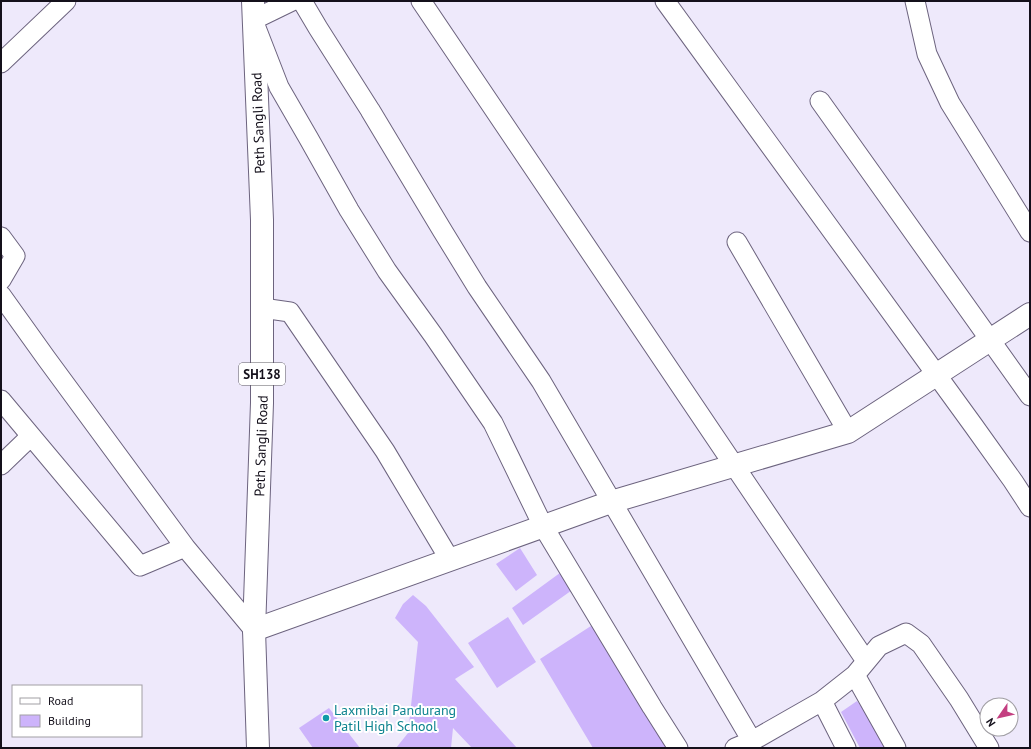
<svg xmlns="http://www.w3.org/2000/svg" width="1031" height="749" font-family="'PT Sans',sans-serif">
<rect width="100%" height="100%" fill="#eee9fb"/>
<!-- building -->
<path fill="#cdb4fb" d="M520,548L537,575L516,591L496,564Z
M564,570L575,588L523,625L512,608Z
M413,595L426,606L474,667L455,679L517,748H472L453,728L451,748H396L408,733L418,642L395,618L403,604Z
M508,617L536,662L497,688L468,643Z
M594,624L671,748H593L540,659Z
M857,701L861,706L865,703L890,748H860L841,712Z
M329,708L357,744L360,748H313L299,728Z"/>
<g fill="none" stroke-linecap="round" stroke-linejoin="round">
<defs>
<path id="street" d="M292,1L253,20L279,87L309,139L349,210L387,271L433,335L493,423L543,526L652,707L678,748
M302,1L318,28L370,110L442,230L477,287L541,381L752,741
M421,1L866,661
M665,1L973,425L1013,481L1030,507
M915,1L927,54L950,103L1030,232
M1,63L66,1
M820,101L1030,396
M1,237L15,256L1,280
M737,242L848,432
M1,295L46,358L185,547
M262,308L290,312L385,451L450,560
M1,400L140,566L185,547L254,630
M1,465L31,436
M822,701L855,675
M735,748L752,741L822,701L846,748
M896,748L855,675L879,646L906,633L921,644L959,699L989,748"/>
<path id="secondary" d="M254,630L611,502L848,432L1030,314"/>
<path id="highway" d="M253,1L262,220V403L254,630L258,748"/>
</defs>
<!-- street casing -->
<use href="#street" stroke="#6c637e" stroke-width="21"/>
<!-- secondary casing -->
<use href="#secondary" stroke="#6c637e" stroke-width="24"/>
<!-- highway casing -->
<use href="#highway" stroke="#6c637e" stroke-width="24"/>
<!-- street -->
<use href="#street" stroke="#fff" stroke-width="19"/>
<!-- secondary -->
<use href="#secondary" stroke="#fff" stroke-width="22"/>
<!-- highway -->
<use href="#highway" stroke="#fff" stroke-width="22"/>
</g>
<!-- markers -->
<circle fill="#0f9aa8" stroke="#fff" stroke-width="1.5" cx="326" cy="718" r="4"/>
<g text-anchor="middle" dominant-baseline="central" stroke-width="4" stroke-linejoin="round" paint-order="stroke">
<!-- shield labels -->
<rect fill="#fff" stroke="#5a585f" stroke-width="1" x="239" y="363" width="46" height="22" rx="3"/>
<g font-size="13" font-weight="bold" fill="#14101b">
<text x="262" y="374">SH138</text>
</g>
<!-- street labels -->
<g font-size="14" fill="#14101b" stroke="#fff">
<text transform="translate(258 123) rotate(-92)">Peth Sangli Road</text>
<text transform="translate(261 446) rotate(-88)">Peth Sangli Road</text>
</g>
<!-- culture labels -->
<g font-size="14" fill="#0d838f" stroke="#fff" text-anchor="start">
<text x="334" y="710">Laxmibai Pandurang<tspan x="334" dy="16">Patil High School</tspan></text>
</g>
</g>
<!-- border -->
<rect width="1031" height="749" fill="none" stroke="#14101b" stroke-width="4"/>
<!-- legend -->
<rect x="12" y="685" width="130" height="52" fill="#ffffff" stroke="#a19fa4"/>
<rect x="20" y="698" width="20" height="6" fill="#ffffff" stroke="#a19fa4"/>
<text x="48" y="705" font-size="12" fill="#14101b">Road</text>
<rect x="20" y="715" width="20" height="12" fill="#cdb4fb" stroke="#a19fa4"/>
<text x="48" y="725" font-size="12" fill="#14101b">Building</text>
<!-- north arrow -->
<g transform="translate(999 717) rotate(236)"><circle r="19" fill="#ffffff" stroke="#a19fa4"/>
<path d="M0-3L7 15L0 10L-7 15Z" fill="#c43f81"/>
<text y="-6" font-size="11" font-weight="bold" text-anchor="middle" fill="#14101b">N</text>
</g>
</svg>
